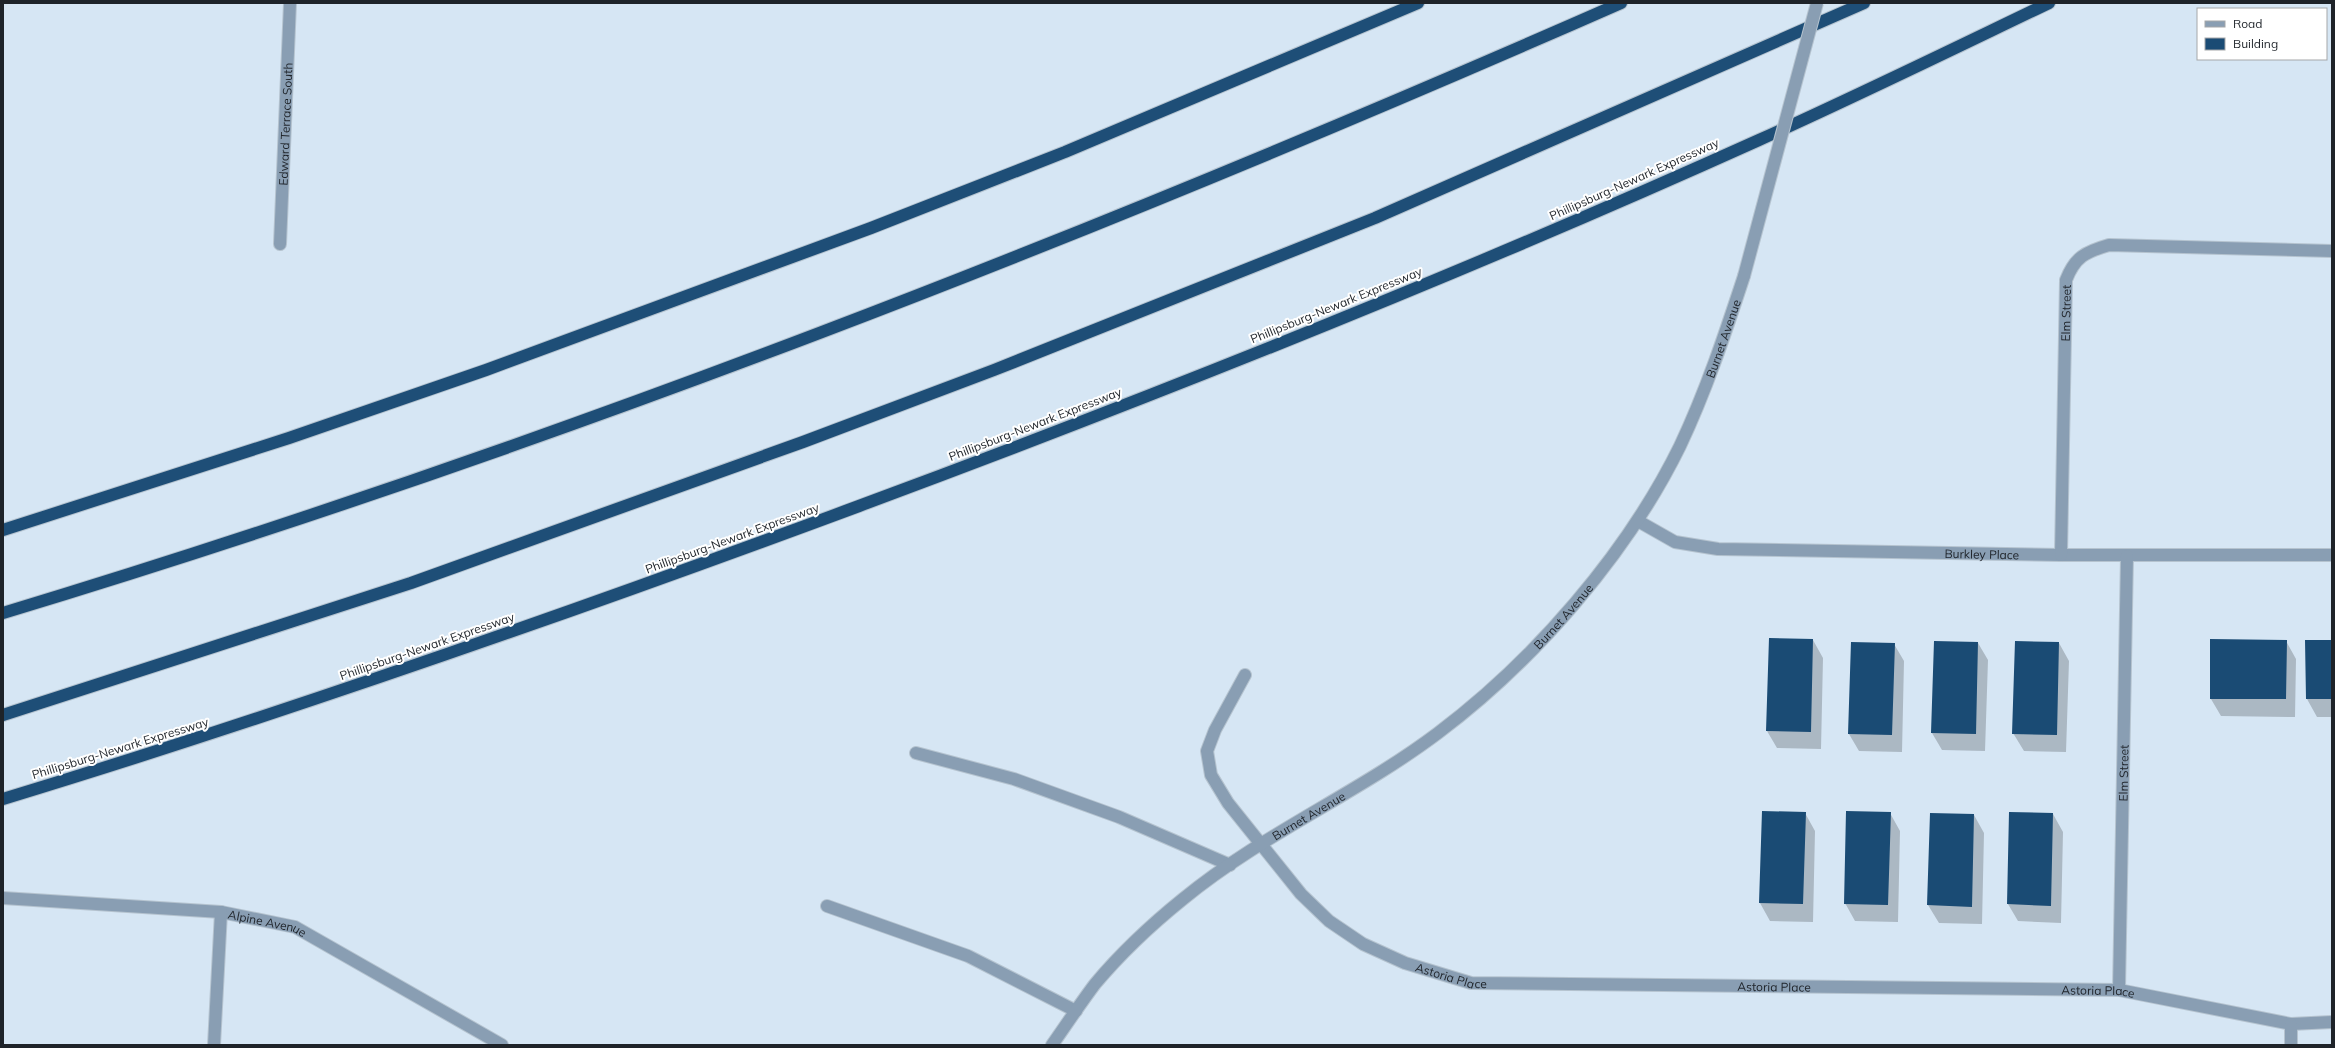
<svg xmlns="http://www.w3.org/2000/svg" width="2335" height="1048" font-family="Mulish,sans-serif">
<rect width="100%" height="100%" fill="#d6e6f4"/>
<!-- shadow -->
<path fill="#0003" d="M1813,640L1823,658L1821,749L1777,748L1767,731Z
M2286,641L2296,659L2295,717L2221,716L2211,699Z
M2332,641V717H2317L2307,699Z
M1978,643L1988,660L1985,751L1942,750L1932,733Z
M2059,643L2069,661L2066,752L2024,751L2013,733Z
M1894,644L1904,661L1902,752L1859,751L1849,734Z
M1805,813L1815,831L1813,922L1770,921L1760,903Z
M1890,813L1900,831L1898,922L1855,921L1845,903Z
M2053,814L2063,832L2061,923L2018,921L2008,904Z
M1974,815L1984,833L1982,924L1939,923L1928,905Z"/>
<!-- building -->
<path fill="#1a4b74" d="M1769,638L1813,639L1811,732L1766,731Z
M2210,639L2287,640L2286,699H2210Z
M2305,640H2332V699H2306Z
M1934,641L1978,642L1976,734L1931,733Z
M2015,641L2059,642L2057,735L2012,734Z
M1851,642L1895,643L1892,735L1848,734Z
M1762,811L1806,812L1803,904L1759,903Z
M1846,811L1891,812L1888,905L1844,904Z
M2009,812L2053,813L2051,906L2007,904Z
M1930,813L1974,814L1972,907L1927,905Z"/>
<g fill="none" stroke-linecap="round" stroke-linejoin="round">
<defs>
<g id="minor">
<path id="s1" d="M280,244L290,3"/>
<path id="s2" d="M1638,521L1675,542L1718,549L2061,555H2332"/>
<path id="s3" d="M2061,555L2066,280C2075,257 2085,252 2109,245L2332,251"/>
<path id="s4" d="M1245,675L1215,730L1207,751L1211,775L1228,803L1301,894L1329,921L1363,944L1405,963L1471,983L2119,990L2291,1024L2332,1022"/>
<path d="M916,753L1014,779L1119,817L1230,865"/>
<path id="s5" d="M3,898L221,912L295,927L502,1045"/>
<path d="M827,906L968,956L1076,1011"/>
<path id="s6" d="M2119,990L2127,556"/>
<path d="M2291,1024V1045"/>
<path d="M214,1045L221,912"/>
<path id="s7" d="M1052,1045C1066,1025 1080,1004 1095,984C1121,953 1152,924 1183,899C1262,834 1357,794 1438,733C1534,661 1627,554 1680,446C1706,391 1725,334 1744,276"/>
</g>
<path id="highway" d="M3,530L289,438L486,370L871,228L1065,152L1418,3
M3,613C555,446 1093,235 1621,3
M3,715L411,583L803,442L994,370L1375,218L1864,3
M3,799C292,711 576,611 859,506C1163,393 1464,273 1759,140C1857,96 1953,49 2049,3"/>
</defs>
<!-- minor casing -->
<use href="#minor" stroke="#b5c3cf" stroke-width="14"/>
<!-- highway casing -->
<use href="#highway" stroke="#b5c3cf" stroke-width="14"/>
<!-- minor -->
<use href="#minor" stroke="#899eb3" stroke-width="12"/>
<!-- highway -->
<use href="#highway" stroke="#1e4e77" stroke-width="12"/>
<defs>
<path id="minor-bridge" d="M1744,276L1817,3"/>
</defs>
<!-- minor-bridge casing -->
<use href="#minor-bridge" stroke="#b5c3cf" stroke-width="14" stroke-linecap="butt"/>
<!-- minor-bridge -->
<use href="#minor-bridge" stroke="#899eb3" stroke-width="12"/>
</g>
<g text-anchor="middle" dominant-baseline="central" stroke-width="4" stroke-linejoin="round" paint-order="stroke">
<!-- street labels -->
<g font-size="12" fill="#1e2329" stroke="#fff">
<text stroke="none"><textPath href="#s1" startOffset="120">Edward Terrace South</textPath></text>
<text transform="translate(1634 179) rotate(-24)">Phillipsburg-Newark Expressway</text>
<text transform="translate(1336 305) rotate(-22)">Phillipsburg-Newark Expressway</text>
<text stroke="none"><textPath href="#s3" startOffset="242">Elm Street</textPath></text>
<text stroke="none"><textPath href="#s7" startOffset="996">Burnet Avenue</textPath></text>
<text transform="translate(1035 424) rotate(-21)">Phillipsburg-Newark Expressway</text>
<text transform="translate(732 538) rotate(-20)">Phillipsburg-Newark Expressway</text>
<text stroke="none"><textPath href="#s2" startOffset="350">Burkley Place</textPath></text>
<text stroke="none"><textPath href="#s7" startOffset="673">Burnet Avenue</textPath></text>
<text transform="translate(427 646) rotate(-19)">Phillipsburg-Newark Expressway</text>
<text transform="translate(120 748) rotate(-17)">Phillipsburg-Newark Expressway</text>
<text stroke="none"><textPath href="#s6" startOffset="217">Elm Street</textPath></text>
<text stroke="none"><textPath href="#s7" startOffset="348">Burnet Avenue</textPath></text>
<text stroke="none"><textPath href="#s5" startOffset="266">Alpine Avenue</textPath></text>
<text stroke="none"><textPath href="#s4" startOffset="433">Astoria Place</textPath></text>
<text stroke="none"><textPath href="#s4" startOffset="757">Astoria Place</textPath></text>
<text stroke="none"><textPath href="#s4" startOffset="1081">Astoria Place</textPath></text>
</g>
</g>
<!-- border -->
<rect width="2335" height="1048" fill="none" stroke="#1e2329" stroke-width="8"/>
<!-- legend -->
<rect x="2197" y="8" width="130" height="52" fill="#ffffff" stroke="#a5a7a9"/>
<rect x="2205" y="21" width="20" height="6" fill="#899eb3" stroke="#a5a7a9"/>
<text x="2233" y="28" font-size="12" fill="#1e2329">Road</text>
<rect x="2205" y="38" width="20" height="12" fill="#1a4b74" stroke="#a5a7a9"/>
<text x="2233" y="48" font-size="12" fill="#1e2329">Building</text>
</svg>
